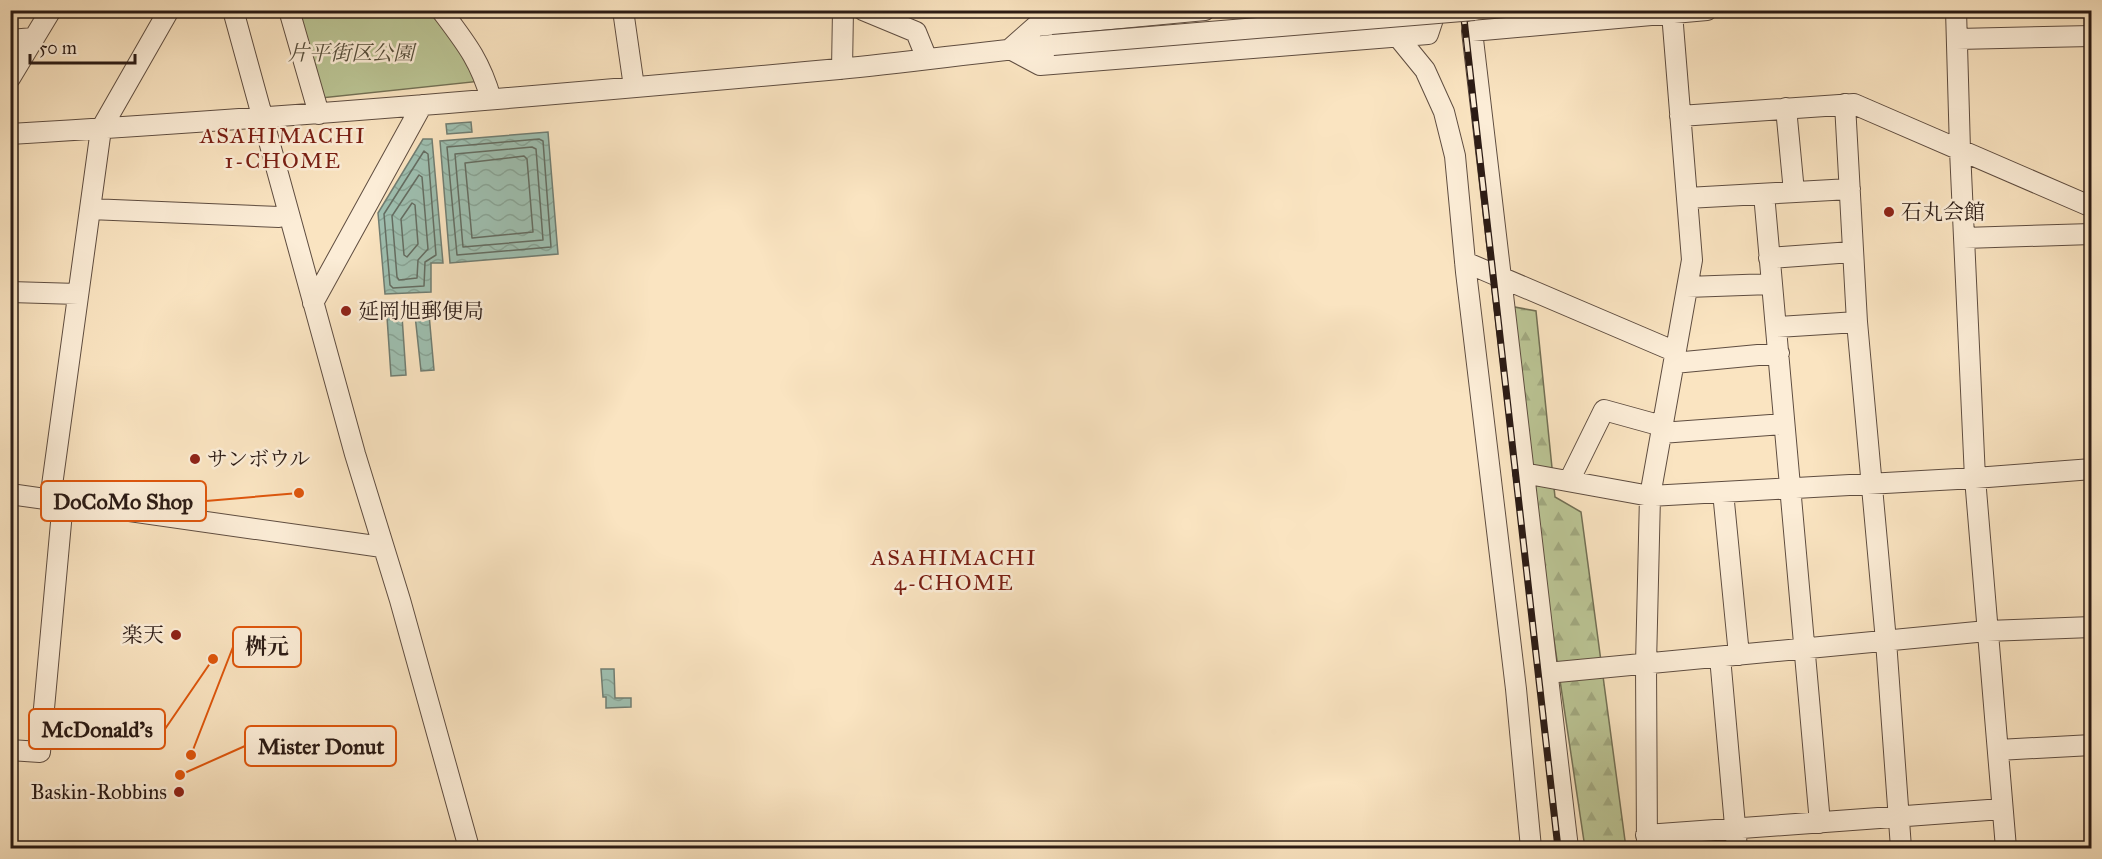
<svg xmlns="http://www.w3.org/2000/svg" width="2102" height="859" font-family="'IM FELL Great Primer','Noto Serif JP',serif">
<defs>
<pattern id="forest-firs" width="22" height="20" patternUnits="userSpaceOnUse" patternTransform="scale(1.5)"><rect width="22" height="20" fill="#bbc595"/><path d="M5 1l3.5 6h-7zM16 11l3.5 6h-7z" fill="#a1a980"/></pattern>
<pattern id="water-waves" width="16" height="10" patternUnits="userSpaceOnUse" patternTransform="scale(1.5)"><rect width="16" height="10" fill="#9ebfb0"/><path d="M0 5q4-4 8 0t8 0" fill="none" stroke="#88a496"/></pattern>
</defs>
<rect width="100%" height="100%" fill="#fae4c1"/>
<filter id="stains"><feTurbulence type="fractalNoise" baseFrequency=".00333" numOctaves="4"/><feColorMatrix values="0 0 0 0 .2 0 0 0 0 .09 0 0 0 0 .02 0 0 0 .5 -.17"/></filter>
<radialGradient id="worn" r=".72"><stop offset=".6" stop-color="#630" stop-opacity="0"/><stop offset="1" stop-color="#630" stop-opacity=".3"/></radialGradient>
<!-- forest -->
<path fill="url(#forest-firs)" stroke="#737055" stroke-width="1.5" d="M1504,305L1536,311L1555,497L1581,512L1626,848H1585Z"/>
<!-- park -->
<path fill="#bbc595" stroke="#737055" stroke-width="1.5" d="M294,11H428L461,46L482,81L321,98Z"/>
<!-- water -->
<path fill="url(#water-waves)" stroke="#707d72" stroke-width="1.5" d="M471,122L472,132L447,134L446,124Z
M548,132L558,254L450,263L440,141Z
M423,139H432L443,263H431V292L385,294L378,213Z
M429,314L434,370L421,371L415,315Z
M402,316L406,375L391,376L387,317Z
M601,669H614L615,698H631V707L606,708V697H603Z"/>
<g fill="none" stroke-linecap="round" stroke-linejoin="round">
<!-- shore -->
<path stroke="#646d62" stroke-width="1.5" d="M539,139L543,141L551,247L457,255L447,147Z
M532,147L536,149L543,240L463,247L455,154Z
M424,151L428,154L436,255L425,262L424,286L393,288L390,285L384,214Z
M524,156L527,159L533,232L472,238L465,163Z
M419,175L422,177L428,249L418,260L417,278L399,280L397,277L392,216Z
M412,203L415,205L418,244L407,257L404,255L401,219Z"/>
<defs>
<path id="minor" d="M233,10L355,454L400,600L469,848
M289,10L319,114
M441,10C465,42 480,60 491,99
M623,10L634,87
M863,10L916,32L927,59
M1205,10L1036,26L1010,49L1040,65L1428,34L1436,10
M1376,10L1425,70L1444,112L1455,156L1466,272L1516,689L1531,848
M1956,10L1960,150L1975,478L2006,848
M1957,39L2092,36
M10,40L34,38
M842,69L843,10
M10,78L51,10
M1845,104L1857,322L1886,641L1901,848
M1786,108L1794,192
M1680,116L1854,104L2092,207
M10,134C287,118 563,94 839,69C910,62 982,52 1053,45
M1764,194L1820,823
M1687,198L1850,189
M90,209L279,217L289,214
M1964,238L2092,234
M1769,258L1852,252
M1465,262L1676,352
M1687,287L1771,284
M10,292L78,294
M313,303L422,105
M1777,327L1857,322
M1674,363L1779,353
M1661,433L1784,424
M1523,473L1650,496L1975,478L2092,469
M1569,481L1604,410L1662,426
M1723,492L1739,655
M10,494L382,547
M50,500L101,129L169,10
M1720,657L1737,848
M1547,673L1987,631L2092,627
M10,750L40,752L63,501
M1998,750L2092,745
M1646,835L2002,809
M1568,848L1472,31L1707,10
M1647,848L1646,664L1650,496L1692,260L1672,13"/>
</defs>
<!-- minor casing -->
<use href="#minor" stroke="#5f4d40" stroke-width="22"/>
<!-- minor -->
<use href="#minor" stroke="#fcedd7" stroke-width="20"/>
<defs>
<path id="rail" d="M1463,10L1558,848"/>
</defs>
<!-- rail casing -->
<use href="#rail" stroke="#2b1b15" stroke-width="7"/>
<!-- rail -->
<use href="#rail" stroke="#fcedd7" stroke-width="4.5" stroke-dasharray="14" stroke-linecap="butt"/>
<defs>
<path id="minor-bridge" d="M1053,45L1474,10"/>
</defs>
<!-- minor-bridge casing -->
<use href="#minor-bridge" stroke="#5f4d40" stroke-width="22" stroke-linecap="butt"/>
<!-- minor-bridge -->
<use href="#minor-bridge" stroke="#fcedd7" stroke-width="20"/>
</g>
<!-- markers -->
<g fill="#8f2418" stroke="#fcedd7" stroke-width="2">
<circle cx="1889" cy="212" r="6"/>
<circle cx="346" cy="311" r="6"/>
<circle cx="195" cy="459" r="6"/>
<circle cx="176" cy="635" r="6"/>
<circle cx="179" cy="792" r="6"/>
</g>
<g text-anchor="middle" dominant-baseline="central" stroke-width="5" stroke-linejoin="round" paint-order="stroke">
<!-- park labels -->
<g font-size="21" font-style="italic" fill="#564e3b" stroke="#fcedd7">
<text x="351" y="53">片平街区公園</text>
</g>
<!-- poi labels -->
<g font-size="21" fill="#2b1b15" stroke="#fcedd7" text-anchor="start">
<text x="1901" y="212">石丸会館</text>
<text x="358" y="311">延岡旭郵便局</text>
<text x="207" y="459">サンボウル</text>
<text x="164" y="635" text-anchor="end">楽天</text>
<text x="167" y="792" text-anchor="end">Baskin-Robbins</text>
</g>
<!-- neighbourhood labels -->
<g font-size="22" letter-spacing="1.5" fill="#7a1f14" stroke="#fcedd7">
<text x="283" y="135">ASAHIMACHI<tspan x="283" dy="25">1-CHOME</tspan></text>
<text x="954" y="557">ASAHIMACHI<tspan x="954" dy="25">4-CHOME</tspan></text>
</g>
</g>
<!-- callouts -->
<path fill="none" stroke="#df560c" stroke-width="2" d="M299 493L206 501M191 755L233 647M213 659L165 729M180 775L245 746"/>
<g fill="#df560c" stroke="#fcedd7" stroke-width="2">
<circle cx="299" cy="493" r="6"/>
<circle cx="191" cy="755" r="6"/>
<circle cx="213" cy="659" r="6"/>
<circle cx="180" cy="775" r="6"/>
</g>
<g fill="#fcedd7" stroke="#df560c" stroke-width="2">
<rect x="41" y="481" width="165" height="40" rx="6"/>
<rect x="233" y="627" width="68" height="40" rx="6"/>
<rect x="29" y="709" width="136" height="40" rx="6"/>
<rect x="245" y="726" width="151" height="40" rx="6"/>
</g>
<g font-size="22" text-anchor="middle" font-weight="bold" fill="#2b1b15">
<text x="123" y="509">DoCoMo Shop</text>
<text x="267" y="654">桝元</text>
<text x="97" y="737">McDonald's</text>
<text x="321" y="754">Mister Donut</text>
</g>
<!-- margin -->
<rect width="2102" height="859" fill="none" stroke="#fae4c1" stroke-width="36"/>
<rect x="12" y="12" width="2078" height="835" fill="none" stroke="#2b1b15" stroke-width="3"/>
<rect x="18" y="18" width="2066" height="823" fill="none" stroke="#2b1b15" stroke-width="1.5"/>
<!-- scale -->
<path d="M30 54v9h105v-9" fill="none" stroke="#2b1b15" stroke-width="3"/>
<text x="39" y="54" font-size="18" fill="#2b1b15" stroke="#fcedd7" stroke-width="4.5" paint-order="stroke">50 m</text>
<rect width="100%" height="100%" filter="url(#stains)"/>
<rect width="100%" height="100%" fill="url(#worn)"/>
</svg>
